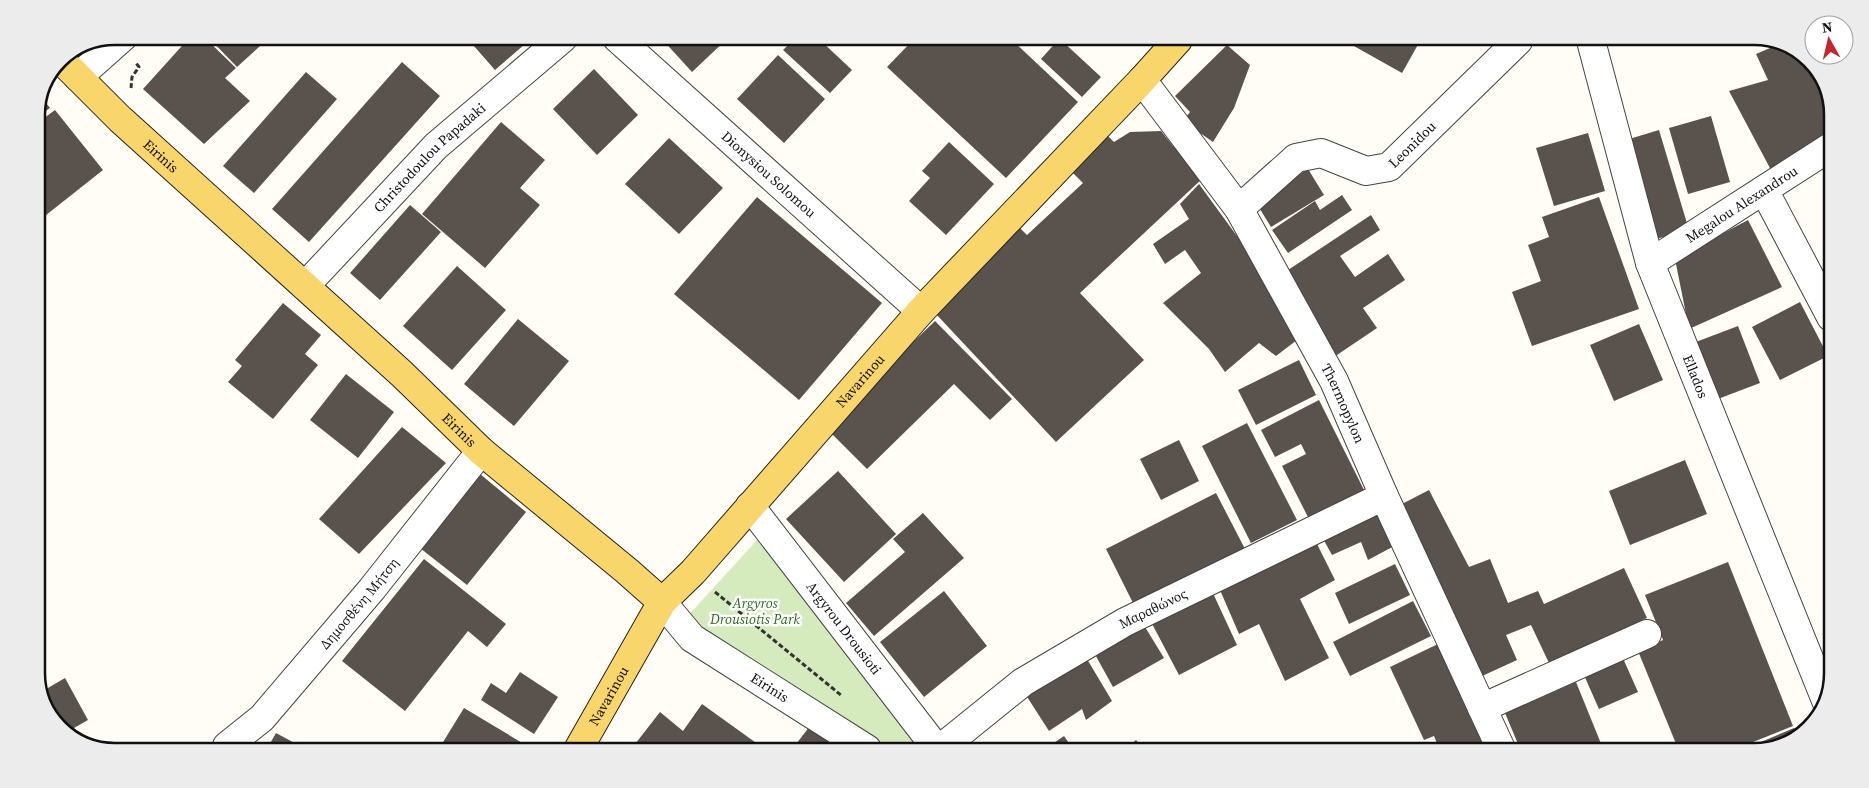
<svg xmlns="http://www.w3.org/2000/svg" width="1869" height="788" font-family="'Source Serif 4',serif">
<rect width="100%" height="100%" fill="#fffdf5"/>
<!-- green -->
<path fill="#d5ebbd" d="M758,539L920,749H880L685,619Z"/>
<!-- building -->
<path fill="#5a524d" d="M190,37H204L236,68L225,78L250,101L204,144L143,89Z
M208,37H270L237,67Z
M466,37L532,38L495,70Z
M661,38H728L692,72Z
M794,39H819L852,70L830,93L783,50Z
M914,39H1011L1078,102L1006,178L887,67Z
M1058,40H1061L1101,77L1082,97L1041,59Z
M1345,41H1420L1402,73Z
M1784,42L1817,67L1833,110L1832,134L1771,170L1729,91L1768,80L1756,54Z
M1227,45L1250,65L1234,108L1213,142L1183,121L1190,112L1175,96Z
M778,55L825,99L784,143L737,99Z
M402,62L440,96L309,242L272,209Z
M594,69L638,115L597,155L553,109Z
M306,72L337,99L254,193L223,166Z
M42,98L50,108L36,118V110Z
M55,110L103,170L36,223V124Z
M1711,116L1730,182L1688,194L1669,128Z
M501,122L545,160L520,188L540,205L485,268L422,214Z
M1659,130L1689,230L1656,239L1626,140Z
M1161,131L1173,146L1203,178L1080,293L1144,360L1056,442L936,314L979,266L1020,228L1027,235L1083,183L1071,171L1108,136L1114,142L1130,132Z
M1588,133L1605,191L1554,206L1536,148Z
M669,138L723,188L679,234L625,184Z
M949,142L994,184L946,235L909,201L930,178L922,171Z
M1308,169L1324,195L1271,227L1255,201Z
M1199,184L1242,243L1270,291L1297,340L1276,356L1259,343L1225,372L1209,349L1163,303L1201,273L1185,250L1165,264L1153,244L1189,219L1180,204Z
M1342,195L1352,210L1288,253L1272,230L1315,201L1320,210Z
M757,197L882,303L799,400L674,294Z
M1599,197L1639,309L1532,346L1512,292L1541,281L1528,245L1549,237L1542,217Z
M410,205L441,232L380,300L350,273Z
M1371,215L1380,230L1340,256L1355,277L1388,254L1405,280L1363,308L1377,328L1334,357L1279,276Z
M1748,220L1782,287L1689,329L1675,259Z
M457,266L506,310L452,370L403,326Z
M1800,302L1828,356L1780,380L1752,327Z
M283,303L321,335L305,354L318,365L273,419L228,382L242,366L235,360Z
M518,319L569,361L514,426L464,384Z
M935,321L1012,399L990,420L954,384L867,469L825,427Z
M1639,324L1663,380L1614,401L1590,345Z
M1738,326L1760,383L1710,402L1688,345Z
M1299,360L1316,395L1256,425L1238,390Z
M346,374L394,412L358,458L310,420Z
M1319,400L1366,494L1310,521L1282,466L1306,454L1301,444L1275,457L1261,430Z
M1247,423L1297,520L1251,543L1202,446Z
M402,427L446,463L359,554L319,519Z
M1179,440L1199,481L1161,500L1140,459Z
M1685,460L1707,514L1630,545L1609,491Z
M838,471L896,534L844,582L786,519Z
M480,474L526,512L467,585L420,548Z
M1429,490L1469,567L1490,559L1508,603L1538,591L1544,604L1624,568L1647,618L1549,663L1531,625L1506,635L1517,660L1480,677L1400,505Z
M1216,493L1245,549L1134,605L1106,549Z
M1380,509L1396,545L1368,560L1361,542L1332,555L1321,535Z
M923,513L964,558L874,636L846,603L905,552L893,539Z
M1314,538L1335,580L1300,599L1329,658L1285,681L1259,624L1239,634L1217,583Z
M424,559L506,624L487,647L468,631L405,711L342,661Z
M1728,562L1793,726L1728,752L1679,751L1638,651L1663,640L1645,595Z
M1395,564L1410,595L1349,624L1335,593Z
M1211,589L1237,645L1179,675L1149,618Z
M944,591L987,646L924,697L880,642Z
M1413,601L1431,636L1350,676L1333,642Z
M1142,622L1164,658L1113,687L1092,649Z
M1438,644L1471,719L1487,751H1440L1434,736L1424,740L1390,667Z
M1084,654L1112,701L1086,720L1082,709L1049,731L1022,689Z
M1622,656L1638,692L1599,709L1583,673Z
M520,672L558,697L534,734L481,700L491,683L506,693Z
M65,678L88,720L67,732L52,721L41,692Z
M1576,682L1604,751H1521L1505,713Z
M702,704L759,745L757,748H632L660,712L683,731Z
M464,708L529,747H440Z
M810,726L841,749L793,748Z
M1794,728L1798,738L1754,752H1737Z
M276,733L302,747H268Z
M1064,736L1073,749H1045Z
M1136,740L1144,750H1125Z"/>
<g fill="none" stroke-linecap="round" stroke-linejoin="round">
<defs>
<g id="minor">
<path id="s1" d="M617,38L921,311"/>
<path id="s2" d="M1591,41L1650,263L1827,703"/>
<path d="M78,77L124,36"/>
<path id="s3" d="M1142,80L1239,209L1334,381L1384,496L1502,751"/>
<path d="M1764,190L1831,317"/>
<path id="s4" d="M1239,209L1296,158L1321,153L1366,171L1389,167L1518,41"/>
<path id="s5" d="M1650,263L1832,146"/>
<path id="s6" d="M305,286L436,146L563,38"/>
<path id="s7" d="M750,506L937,749"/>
<path id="s8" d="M662,602L692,638L867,749"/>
<path d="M1482,708L1647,634"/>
<path id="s9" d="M227,746L262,718L372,589L481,451"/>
<path id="s10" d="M940,749L1023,682L1125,622L1384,496"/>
</g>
<g id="major">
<path id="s11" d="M60,59L120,119L402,374L481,451L627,571L662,602"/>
<path id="s12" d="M579,748L662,602L693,572L921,311L1142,80L1178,40"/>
</g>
</defs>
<!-- minor casing -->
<use href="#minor" stroke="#444" stroke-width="30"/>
<!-- major casing -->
<use href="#major" stroke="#222" stroke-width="30"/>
<!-- path -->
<path stroke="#333" stroke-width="3" stroke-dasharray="5 2.5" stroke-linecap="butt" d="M131,88L132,77L139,67L136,63
M715,592L842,696"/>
<!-- minor -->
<use href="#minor" stroke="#fff" stroke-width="28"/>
<!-- major -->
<use href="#major" stroke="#f9d66b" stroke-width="28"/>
</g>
<g text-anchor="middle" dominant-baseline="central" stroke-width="5" stroke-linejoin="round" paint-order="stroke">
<!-- street labels -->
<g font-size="14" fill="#111" stroke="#fff">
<text stroke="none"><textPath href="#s4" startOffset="206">Leonidou</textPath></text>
<text stroke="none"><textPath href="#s11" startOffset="140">Eirinis</textPath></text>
<text stroke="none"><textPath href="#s6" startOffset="179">Christodoulou Papadaki</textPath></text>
<text stroke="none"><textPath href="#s1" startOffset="204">Dionysiou Solomou</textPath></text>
<text stroke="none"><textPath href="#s5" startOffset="109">Megalou Alexandrou</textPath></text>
<text stroke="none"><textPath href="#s2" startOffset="352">Ellados</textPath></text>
<text stroke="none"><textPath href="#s12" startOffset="465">Navarinou</textPath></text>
<text stroke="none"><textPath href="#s3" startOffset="382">Thermopylon</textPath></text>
<text stroke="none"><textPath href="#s11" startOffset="545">Eirinis</textPath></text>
<text stroke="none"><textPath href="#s9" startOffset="195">Δημοσθένη Μήτση</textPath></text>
<text stroke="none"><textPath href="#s10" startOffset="256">Μαραθώνος</textPath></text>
<text stroke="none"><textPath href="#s7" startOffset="154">Argyrou Drousioti</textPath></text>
<text stroke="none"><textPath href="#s8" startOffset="139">Eirinis</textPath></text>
<text stroke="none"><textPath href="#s12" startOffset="60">Navarinou</textPath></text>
</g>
<!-- park labels -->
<g font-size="14" font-style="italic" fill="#2f6b1f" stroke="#fff">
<text x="755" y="603">Argyros<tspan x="755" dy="16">Drousiotis Park</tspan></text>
</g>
</g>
<!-- crop -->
<path d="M0 0H1869V788H0ZM115 45H1754A70 70 0 0 1 1824 115V673A70 70 0 0 1 1754 743H115A70 70 0 0 1 45 673V115A70 70 0 0 1 115 45Z" fill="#ececec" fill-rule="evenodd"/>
<path fill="none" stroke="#111" stroke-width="2.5" d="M115 45H1754A70 70 0 0 1 1824 115V673A70 70 0 0 1 1754 743H115A70 70 0 0 1 45 673V115A70 70 0 0 1 115 45Z"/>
<!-- north arrow -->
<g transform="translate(1829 40) rotate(352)"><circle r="24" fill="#ffffff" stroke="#a0a0a0"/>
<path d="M0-4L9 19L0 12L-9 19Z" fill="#c4262e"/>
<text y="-8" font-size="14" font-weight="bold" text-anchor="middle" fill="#111111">N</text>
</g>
</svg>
